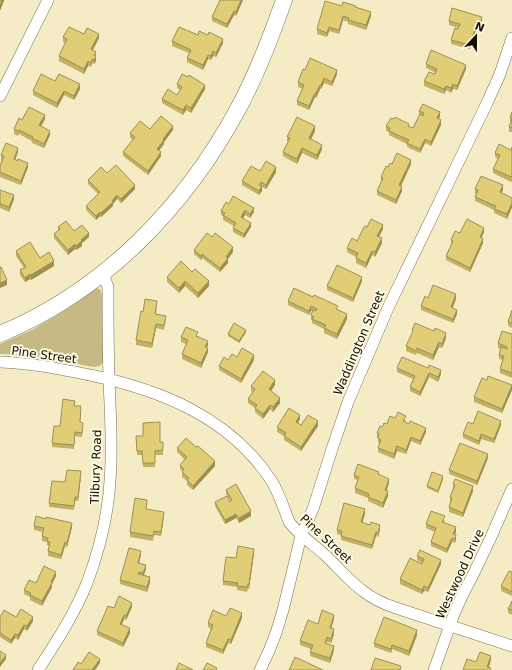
<svg xmlns="http://www.w3.org/2000/svg" width="512" height="670" font-family="'DejaVu Sans',sans-serif">
<rect width="100%" height="100%" fill="#f5ecc6"/>
<!-- green -->
<path fill="#c6b984" d="M95,288L100,289L103,297V362L100,366L94,367L26,355L0,354V344L32,330L69,308Z"/>
<g fill="none" stroke-linecap="round" stroke-linejoin="round">
<defs>
<path id="street" d="M0,96L48,0
M0,362C31,363 60,369 90,375C161,390 229,417 271,480C279,493 284,508 289,522C299,535 313,544 325,555C338,567 349,581 363,591C373,599 384,604 396,608L512,646
M38,670C56,642 74,615 87,583C99,551 108,515 110,481C113,446 110,412 109,378C108,348 108,317 108,287L103,274
M260,670L269,651L276,633L283,610L301,536L313,509L332,449L348,402L388,308L487,103L500,74L512,38
M434,670L454,614L463,594L474,573L491,537L512,489"/>
<path id="secondary" d="M0,334C104,291 185,207 238,109C257,74 271,37 284,0"/>
</defs>
<!-- street casing -->
<use href="#street" stroke="#79714f" stroke-width="12"/>
<!-- secondary casing -->
<use href="#secondary" stroke="#79714f" stroke-width="17"/>
<!-- street -->
<use href="#street" stroke="#fff" stroke-width="11"/>
<!-- secondary -->
<use href="#secondary" stroke="#fff" stroke-width="16"/>
</g>
<!-- wall -->
<path fill="#c2b066" d="M220,0H243L236,16L234,15L227,28L212,21V17Z
M342,6L356,7L371,16L366,30L348,24V22L343,20L339,34L329,31L327,37L317,34V29Z
M449,21H482L479,31L476,30L470,49L451,44V40L459,28L449,25Z
M84,34L99,38L93,50L96,52V61L94,64L92,63L91,67L88,66L84,74L59,61V56L66,43L63,42V37Z
M198,35L223,43L216,57L213,56L211,60L208,59L203,70L187,62V58L189,53L172,46V41Z
M426,64L466,69L457,90L453,89L451,93L446,90L444,94L424,86V81L435,74L436,73L426,68Z
M305,70L337,74L332,86L324,83L321,89H320L316,98L315,97L309,110L297,105V101L303,89L298,87V82Z
M55,81L80,89L74,100L64,95L57,108L33,95V91Z
M177,84L205,89L191,113L186,110L183,115L162,103V99L177,95L180,90L177,88Z
M419,111L440,116L439,119L441,125L431,146L425,143L420,153L407,147V144L389,135V132L386,131V126H409L413,128L419,115Z
M512,112V132H509V127L511,123L510,122V118Z
M45,119L41,126L50,135L44,148L32,143V141L19,134L18,136L14,134V129L22,120Z
M150,129L173,130L164,142V144L159,151L161,156L148,175L123,156V152L133,140L130,138V133Z
M315,131L311,139L322,149L317,160L302,153L297,164L283,156V152L288,141H287V137Z
M512,147V181L511,182L493,173V169L498,159L495,157V153L511,150Z
M18,152L15,160L28,167L21,185L0,177V166L2,160H1V155Z
M392,164H411L401,186L402,191L396,204L377,195V191L381,182V177L388,167Z
M260,171L276,172L266,189L262,187V191L259,195L242,185V181Z
M107,173L135,189L121,203L117,199L113,204V206L101,217L100,216L96,220L86,210V206L98,194L88,184V180Z
M475,189L503,190L501,193L512,198V207L507,219L494,213V210L475,201V197L476,194L475,193Z
M0,190L14,199L9,212L0,208V210Z
M229,204L254,212L250,218L245,215L243,218L251,227L244,238L233,232V228L234,226L223,220V216L221,215V211Z
M58,227L74,231L89,237L82,243V246L76,250L75,249L68,255L54,238V234L58,231Z
M367,227L383,229L379,237L382,243L375,257L372,255L366,268L356,263V257L347,252V248L357,241Z
M484,232L481,238L483,243L470,272L446,260V256L451,245V240L460,233Z
M212,237L233,252L228,259V263L220,272L202,258L201,260L194,254V250Z
M16,251L40,258L54,266L31,280L30,279L25,282L20,275V270L24,268L16,256Z
M167,277L209,286L198,298L185,286L179,293L167,282Z
M362,281L353,302L327,290V286Z
M428,298L456,299L452,308L457,314L453,323L421,310V306Z
M288,301L338,310L347,319L337,339L324,333V329L312,323V320H311V315L313,311H311L309,315L288,305Z
M157,306L156,314L166,320L164,330L156,328L152,348L136,345V340L143,312Z
M512,310V328L508,326V322Z
M412,330L446,338L442,348L439,347L433,360L417,353L416,355L406,351V346L412,334Z
M246,332L239,343L228,336V334Z
M512,334V378L500,373V369L503,360L499,359V355L501,349L498,348V343Z
M198,336L208,345L207,347L208,352L201,368L182,359V354L186,344L181,342V337Z
M237,357L254,360L241,383L219,370V366L228,360Z
M397,368H428L441,374L438,382L429,377L420,396L410,391V387L413,379L397,372Z
M275,385L271,391L280,403L273,412L270,409L263,419L255,412V408L248,403V399L253,392L251,391V386Z
M512,390L502,413L474,402V397Z
M74,406L81,411L80,422L83,427L82,437L75,436L74,449L52,447V443L60,426Z
M395,418L406,420L405,422L426,432L420,445L411,441L406,454L397,451L394,459L378,452V448L380,443H378V438H377V433L382,427Z
M300,419L298,423L301,425L318,426L301,451L284,440V436L277,432V427Z
M473,424L501,425L494,443L481,439L479,445L463,438V434Z
M136,436H143L160,442H163V455H155V467H143L142,455H137Z
M177,448L215,466L193,490L187,485V481L182,477V471L180,469V465L185,460L177,452Z
M488,458L477,485L449,474V470Z
M379,474L389,483L386,491L388,496L383,508L368,501V498L355,493V488L358,480L354,479V475Z
M81,476L78,501H75L74,510L49,507V503L65,482Z
M443,479L438,493L427,488V486Z
M453,484L473,491L463,517L449,512V507L451,502H450V497L453,488Z
M226,490L251,516L239,523L236,518L225,524L215,506V502L231,501L226,494Z
M147,504L146,509L164,516L161,536L154,535L153,541L130,537V532Z
M365,514L362,523L380,529L378,537L376,536L372,549L341,540V535L337,534V530Z
M445,520L444,523L456,532L455,534L456,539L455,543L452,542L447,553L431,546V542L435,532L426,528V524Z
M34,526L72,527L67,547L65,546L61,559L48,556V551L49,546L47,545V542L42,541V536L43,532L34,530Z
M254,553L249,589H248L247,592L237,590V587L223,585V581L236,558Z
M141,555L139,563L146,569L144,576L150,582L147,592L120,584V580Z
M417,556L441,564L428,592L424,591L422,594L400,584V579L422,564V563L417,560Z
M512,572V596L501,591V586Z
M56,576L52,584V587L42,606L30,600V597L24,594V590L36,583Z
M512,601V615L508,613V609Z
M132,607L126,620L124,619L122,625L130,633L123,647L97,635V631L114,608Z
M226,616L242,618L231,644L228,643L223,654L206,647V643L211,629L208,627V623Z
M0,617H16L33,621L27,631L24,629L18,640L15,638L11,644L0,637Z
M334,619L331,628L334,634L331,643L327,642L326,643L334,650L330,663L310,656V652L311,649L300,645V641L318,624Z
M417,635L409,656L392,649L391,653L374,647V643Z"/>
<!-- shaded-wall -->
<path fill="#9e9053" d="M2,0H4V1L0,11V7Z
M241,0H243L236,16V12Z
M234,11V15L227,28V24Z
M371,12V16L366,30V25Z
M343,16V20L339,34V30Z
M482,17V21L479,31V27Z
M476,26V30L470,49V45Z
M329,27V31L327,37V33Z
M99,34V38L91,53V49Z
M223,39V43L216,57V53Z
M213,51V56L211,60V56Z
M208,55V59L203,70V65Z
M96,56V61L94,64V60Z
M92,59V63L91,67V63Z
M88,61V66L84,74V69Z
M466,65V69L457,90V86Z
M337,70V74L332,86V82Z
M324,78V83L321,89V85Z
M80,84V89L74,100V96Z
M453,84V89L451,93V88Z
M205,85V89L191,113V108Z
M320,85V89L316,98V93Z
M446,86V90L444,94V89Z
M64,91V95L57,108V103Z
M315,93V97L309,110V106Z
M186,105V110L183,115V110Z
M440,112V116L437,123V118Z
M45,115V119L39,130V125Z
M441,120V125L431,146V142Z
M173,126V130L164,142V144L157,153V149L163,139Z
M315,126V131L309,143V138Z
M50,131V135L44,148V144Z
M425,139V143L420,153V149Z
M322,145V149L317,160V155Z
M18,148V152L14,163V159Z
M302,148V153L297,164V159Z
M161,152V156L148,175V171Z
M411,160V164L399,190V185Z
M28,163V167L21,185V181Z
M276,167V172L266,189V185Z
M135,185V189L121,203V199Z
M503,185V190L500,197V192Z
M262,186V191L259,195V191Z
M402,187V191L396,204V200Z
M14,195V199L9,212V207Z
M117,195V199L113,204V206L101,217V213L112,201Z
M512,203V207L507,219V214Z
M254,208V212L250,218V214Z
M245,210V215L241,222V217Z
M100,212V216L96,220V216Z
M251,223V227L244,238V234Z
M383,225V229L377,240V236Z
M484,228V232L480,242V237Z
M89,233V237L82,243V246L76,250V246L81,240Z
M382,238V243L375,257V252Z
M483,239V243L470,272V268Z
M75,244V249L68,255V250Z
M233,247V252L228,259V263L220,272V268L226,257Z
M372,251V255L366,268V263Z
M202,254V258L201,260V256Z
M54,261V266L31,280V275Z
M30,274V279L25,282V278Z
M362,277V281L353,302V298Z
M7,280V285L0,288V283Z
M185,281V286L179,293V288Z
M209,281V286L198,298V293Z
M456,294V299L451,312V307Z
M311,306V311L309,315V311Z
M457,310V314L453,323V319Z
M347,314V319L337,339V334Z
M156,324V328L152,348V343Z
M246,330V332L239,343V341Z
M446,333V338L442,348V344Z
M208,341V345L205,351V347Z
M439,342V347L433,360V355Z
M208,348V352L201,368V363Z
M254,355V360L241,383V379Z
M441,370V374L438,382V377Z
M429,373V377L420,396V392Z
M275,380V385L269,394V389Z
M512,385V390L502,413V409Z
M280,398V403L273,412V407Z
M270,405V409L263,419V414Z
M300,415V419L296,426V422Z
M318,421V426L301,451V447Z
M501,421V425L494,443V439Z
M426,428V432L420,445V441Z
M481,434V439L479,445V441Z
M411,437V441L406,454V450Z
M397,446V451L394,459V454Z
M488,454V458L477,485V481Z
M215,461V466L193,490V486Z
M81,471V476L78,501V497Z
M443,476V479L438,493V491Z
M389,479V483L385,495V490Z
M473,486V491L463,517V513Z
M388,491V496L383,508V503Z
M365,509V514L361,527V522Z
M251,511V516L239,523V518Z
M164,512V516L161,536V532Z
M236,514V518L225,524V520Z
M72,523V527L67,547V543Z
M380,525V529L378,537V533Z
M456,527V532L453,538V534Z
M376,532V536L372,549V545Z
M456,535V539L455,543V539Z
M452,538V542L447,553V549Z
M65,542V546L61,559V555Z
M254,549V553L249,589V584Z
M141,551V555L138,567V563Z
M441,560V564L428,592V588Z
M146,565V569L143,577V573Z
M56,572V576L52,584V587L42,606V601Z
M150,577V582L147,592V587Z
M424,586V591L422,594V590Z
M132,603V607L126,620V616Z
M242,613V618L231,644V640Z
M124,615V619L120,628V624Z
M334,615V619L330,632V628Z
M33,617V621L27,631V626Z
M24,625V629L18,640V635Z
M130,628V633L123,647V643Z
M334,629V634L331,643V639Z
M417,630V635L409,656V651Z
M15,634V638L11,644V640Z
M228,639V643L223,654V650Z
M392,645V649L391,653V649Z
M334,646V650L330,663V658Z
M6,655V659L0,667V663Z
M491,656V660L488,670L487,667Z
M100,659V663L95,670H92Z"/>
<!-- building -->
<path fill="#e2cd77" stroke="#9e9053" d="M0,0H2L0,7Z
M220,0H241L236,12L234,11L227,24L212,17Z
M325,1L342,6L343,2L356,6L355,7L371,12L366,25L348,20L349,18L343,16L339,30L329,27L327,33L317,29Z
M452,8L482,17L479,27L476,26L470,45L451,40L455,28L458,29L460,24L449,21Z
M69,27L84,34L87,28L99,34L91,49L96,52L94,55L96,56L94,60L92,59L91,63L88,61L84,69L59,56L67,39L63,37Z
M179,27L198,35L199,31L208,35L209,32L223,39L216,53L213,51L211,56L208,55L203,65L187,58L191,50L172,41Z
M431,50L466,65L457,86L453,84L451,88L446,86L444,89L424,81L429,72L435,74L437,69L426,64Z
M310,58L337,70L332,82L324,78L321,85H320L316,93H315L309,106L297,101L304,85L298,82L303,69L305,70Z
M41,74L55,81L59,74L80,84L74,96L64,91L57,103L33,91Z
M182,74L188,77L189,75L205,85L191,108L186,105L183,110L162,99L168,89L177,95L182,87L177,84Z
M423,104L440,112L437,118L441,120L431,142L425,139L420,149L407,143L409,140L389,131L390,128L386,126L391,118L394,119L395,117L409,124L408,126L413,128L420,114L423,116L424,113L419,111Z
M29,107L45,115L39,125L50,131L44,144L32,138L33,137L19,130L18,131L14,129L19,118L22,120Z
M512,112V119L510,118Z
M161,116L173,126L163,139L164,140L157,149L161,152L148,171L123,152L135,137L130,133L140,121L150,129Z
M297,117L315,126L309,138L322,145L317,155L302,148L297,159L283,152L290,138L287,137Z
M512,119V128L509,127Z
M6,143L18,148L14,159L18,161V159L28,163L21,181L0,172V166L4,156L1,155Z
M499,144L511,150L512,147V176L511,177L493,169L500,155L495,153Z
M397,153L411,160L399,185L402,187L396,200L377,191L383,178L381,177L386,166L388,167L390,163L392,164Z
M266,161L276,167L266,185L261,182L259,185L262,186L259,191L242,181L251,166L260,171Z
M116,165L135,185L121,199L117,195L112,201L113,202L101,213L100,212L96,216L86,206L100,192L88,180L101,167L107,173Z
M481,176L503,185L500,192L512,198V203L507,214L494,209L496,206L475,197L478,190L475,189Z
M0,190L14,195L9,207L0,204V205Z
M233,196L254,208L250,214L245,210L241,217L251,223L244,234L233,228L236,223L223,215L225,213L221,211L226,202L229,204Z
M371,219L383,225L377,236L382,238L375,252L372,251L366,263L356,258L358,253L347,248L352,238L357,241L363,229L365,226L367,227Z
M467,219L484,228L480,237L483,239L470,268L446,256L453,241L451,240L455,231L460,233Z
M66,221L74,231L82,225L89,233L81,240L82,241L76,246L75,244L68,250L54,234L60,229L58,227Z
M207,233L212,237L215,233L233,247L226,257L228,258L220,268L202,254L201,256L194,250Z
M30,242L40,258L49,252L54,261L31,275L30,274L25,278L20,270L26,267L16,251Z
M181,261L192,272L195,269L209,281L198,293L185,281L179,288L167,277Z
M337,265L362,277L353,298L327,286Z
M0,267H1L7,280L0,283Z
M433,285L456,294L451,307L457,310L453,319L421,306L425,296L428,298Z
M294,288L313,297L314,295L338,306L336,309L347,314L337,334L324,328L326,325L312,319L314,317L311,315L313,310L316,311L317,309L311,306L309,311L288,301Z
M145,299L157,301L155,314L166,316L164,325L156,324L152,343L136,340L141,311L143,312Z
M512,310V323L508,322Z
M234,323L246,330L239,341L228,334Z
M415,323L434,331L435,328L446,333L442,344L439,342L433,355L417,348L416,351L406,346L413,331L412,330Z
M186,327L198,332L196,336L208,341L205,347L208,348L201,363L182,354L188,340L181,337Z
M502,331L512,334V373L500,369L504,356L499,355L501,347L507,349V347L498,343Z
M242,348L254,355L241,379L219,366L224,357L228,360L232,354L237,357Z
M402,357L428,368L429,365L441,370L438,377L429,373L420,392L410,387L415,376L397,368Z
M263,371L275,380L269,389L280,398L273,407L270,405L263,414L255,408L257,405L248,399L255,389L251,386Z
M488,376L512,385L502,409L474,397L482,378L487,380Z
M63,399L75,401L74,406H81L80,422L83,423L82,433L75,432L74,445L52,443L54,426H60Z
M289,408L300,415L296,422L301,425L308,415L318,421L301,447L284,436L286,433L277,427Z
M478,411L501,421L494,439L481,434L479,441L463,434L468,422L473,424Z
M398,412L406,416L403,421L409,424L410,421L426,428L420,441L411,437L406,450L397,446L394,454L378,448L381,440L378,438L379,434L377,433L380,426L382,427L384,423L387,424L390,416L395,418Z
M160,422V442H163V450L155,451V463H143L142,451H137L136,436H143V423Z
M186,438L196,447L198,446L215,461L193,486L187,480L189,478L182,472L184,469L180,465L187,457L177,448Z
M460,443L488,454L477,481L449,470Z
M358,464L379,472L378,474L389,479L385,490L388,491L383,503L368,497L369,494L355,488L359,477L354,475Z
M67,470L81,471L78,497H75L74,506L49,503L52,481L65,482Z
M432,472L443,476L438,491L427,486Z
M455,479L473,486L463,513L449,507L452,498L450,497L455,485L453,484Z
M236,484L251,511L239,518L236,514L225,520L215,502L227,496L230,502L232,500L226,490Z
M135,498L147,500L146,509L164,512L161,532L154,531L153,536L130,532Z
M344,503L365,509L361,522L370,525L371,522L380,525L378,533L376,532L372,545L341,536L342,531L337,530Z
M431,511L445,516L442,522L456,527L453,534L456,535L455,539L452,538L447,549L431,542L436,528L426,524Z
M36,516L46,519V517L72,523L67,543L65,542L61,555L48,551L50,542L47,541L48,538L42,536L44,528L34,526Z
M238,546L254,549L249,584H248L247,587L237,586L238,583L223,581L226,557L236,558Z
M129,548L141,551L138,563L146,565L143,573L139,572L138,574L150,577L147,587L120,580Z
M420,550L441,560L428,588L424,586L422,590L400,579L410,558L422,564L424,559L417,556Z
M44,566L56,572L51,582L52,583L42,601L30,595L31,593L24,590L29,580L36,583Z
M509,571L512,572V592L501,586Z
M119,596L132,603L126,616L124,615L120,624L130,628L123,643L97,631L108,606L114,608Z
M512,601V610L508,609Z
M230,608L242,613L231,640L228,639L223,650L206,643L213,625L208,623L213,610L226,616Z
M21,609L33,617L27,626L24,625L18,635L15,634L11,640L0,633V617L4,610L16,617Z
M322,610L334,615L330,628L334,629L331,639L327,637L325,643L334,646L330,658L310,652L313,645L300,641L308,620L318,624Z
M384,617L417,630L409,651L392,645L391,649L374,643Z
M0,651L6,655L0,663Z
M89,652L100,659L92,670H73L78,662L81,664Z
M480,652L491,656L487,667L491,668L490,670H463L467,659L476,662Z
M295,657L323,670H289Z
M375,658L401,666L400,670H371Z
M179,663L193,670H176Z
M207,663L217,668L216,670H203Z"/>
<g text-anchor="middle" dominant-baseline="central" stroke-width="4" stroke-linejoin="round" paint-order="stroke">
<!-- street labels -->
<g font-size="12" fill="#110e03" stroke="#fef9e2">
<text transform="translate(359 343) rotate(-67)">Waddington Street</text>
<text transform="translate(44 355) rotate(8)">Pine Street</text>
<text transform="translate(96 467) rotate(-88)">Tilbury Road</text>
<text transform="translate(326 539) rotate(43)">Pine Street</text>
<text transform="translate(460 574) rotate(-65)">Westwood Drive</text>
</g>
</g>
<!-- north arrow -->
<g transform="translate(476 36) rotate(22)" stroke="#fef9e2" stroke-width="3" paint-order="stroke">
<path d="M0-3L7 15L0 10L-7 15Z" fill="#110e03"/>
<text y="-6" font-size="11" font-weight="bold" text-anchor="middle" fill="#110e03">N</text>
</g>
</svg>
